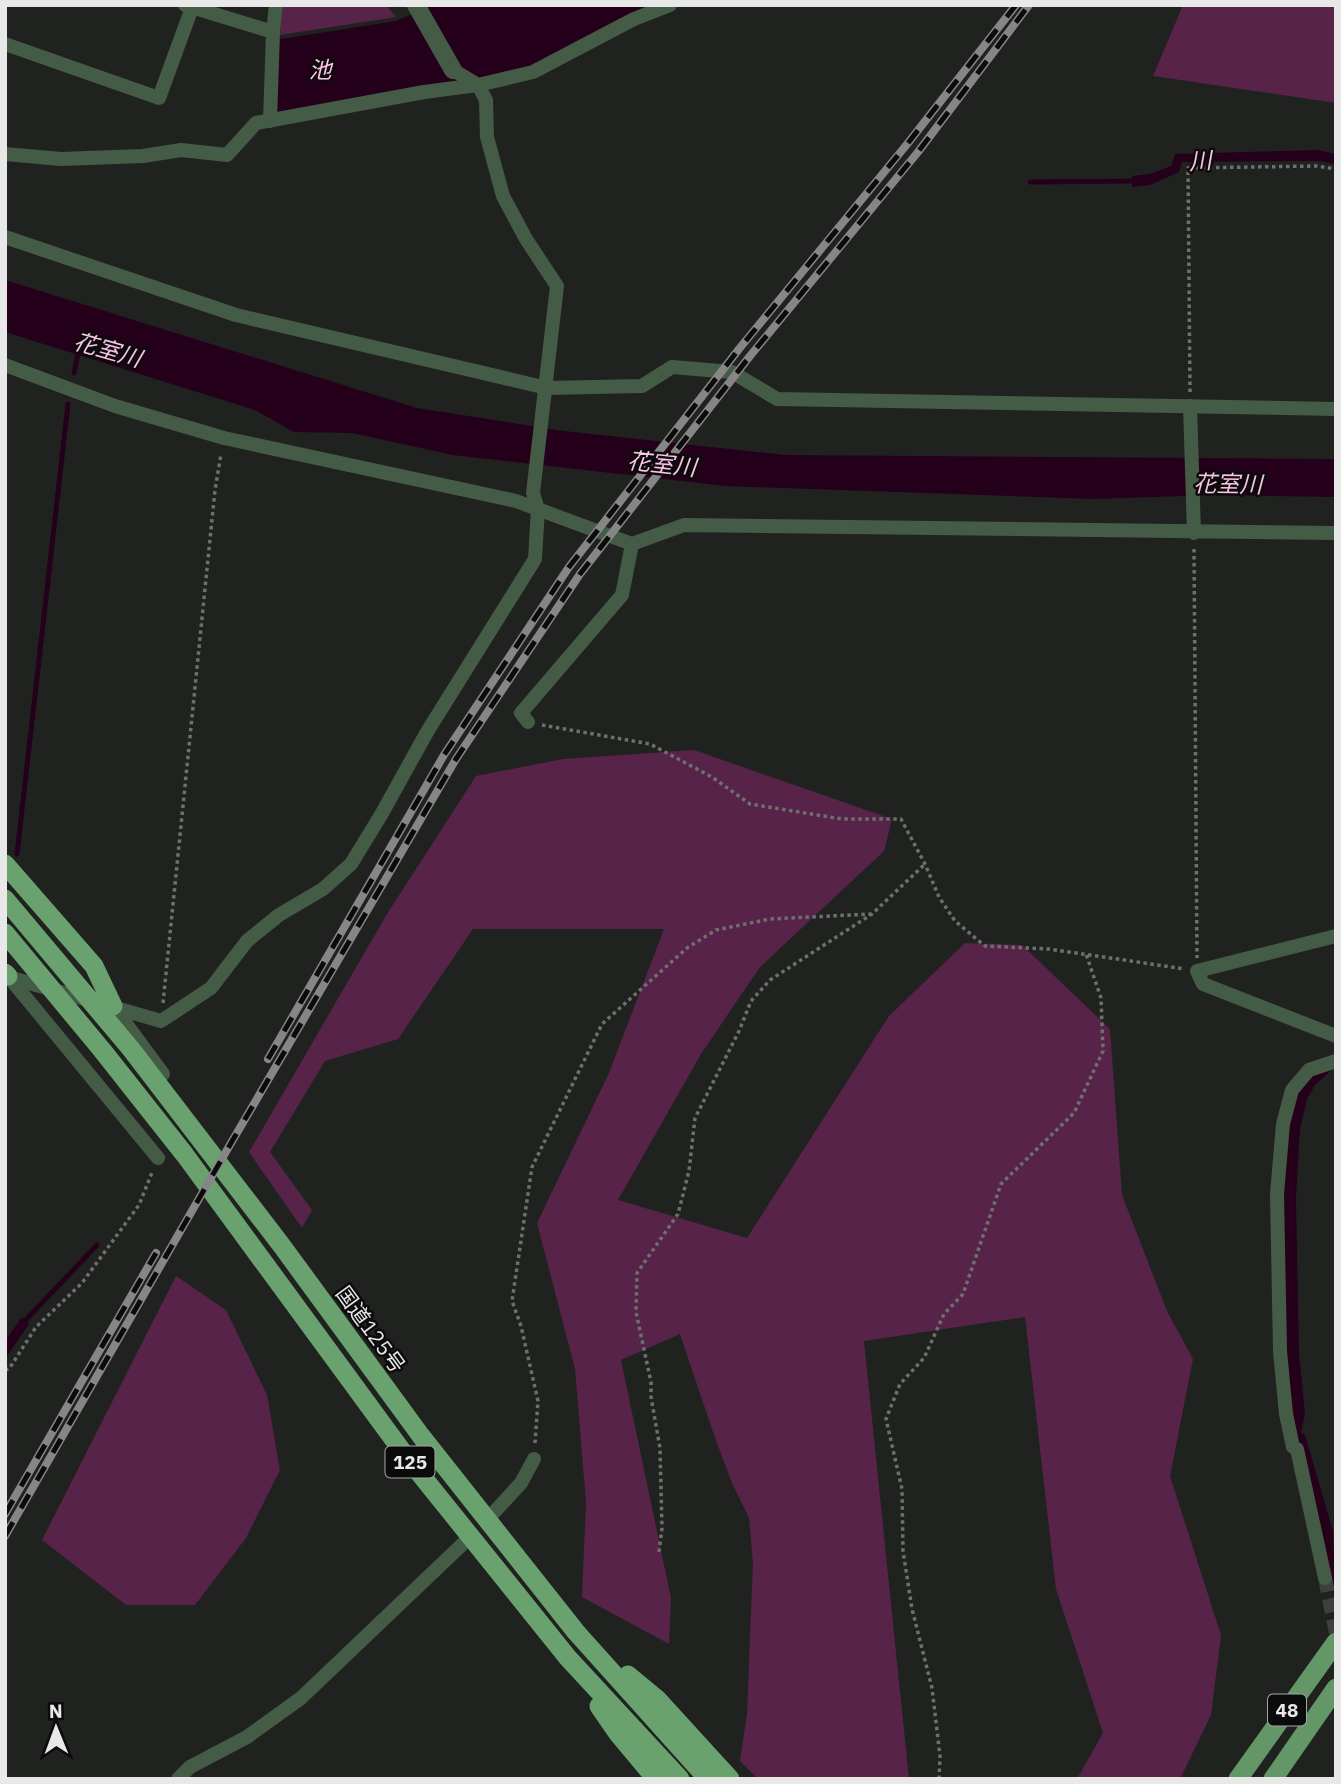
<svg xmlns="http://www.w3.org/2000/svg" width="1341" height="1784" font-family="'IBM Plex Sans','Noto Sans JP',sans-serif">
<rect width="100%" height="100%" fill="#202220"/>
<!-- green -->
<path fill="#572348" d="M283,5H386L396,17L280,35Z
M1183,5H1336V103L1153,76Z
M694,750L892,819L884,851L760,967L701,1054L618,1200L747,1238L889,1016L965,943L1022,945L1110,1029L1122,1195L1167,1311L1193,1359L1170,1476L1221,1635L1211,1715L1180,1779H1077L1103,1733L1056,1589L1025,1317L864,1341L909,1779H758L740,1761L747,1714L753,1563L749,1518L732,1483L714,1435L680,1334L621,1360L671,1598L669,1644L582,1597L586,1503L575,1369L537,1223L609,1073L664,929H473L398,1039L325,1061L270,1152L312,1210L302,1228L249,1152L387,914L476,776L563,759Z
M176,1276L226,1310L267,1395L280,1470L246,1538L195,1605H126L42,1540Z"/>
<!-- water -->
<path fill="#25001b" d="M421,5H649L532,68L478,80L457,68Z
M415,13L467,82L274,116L276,35L281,39L396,21Z
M1318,150L1336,154V164L1318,161L1182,162L1179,172L1150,185L1132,187V176L1150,174L1171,166L1175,154Z
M5,280L417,408L564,431L785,455L1336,459V497L1215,495L1093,499L725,486L453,455L352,433L294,432L255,410L5,332Z
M1336,1051V1066L1315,1085L1307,1099L1300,1129L1296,1197L1299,1353L1305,1414L1301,1433L1305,1435L1333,1531L1336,1606L1321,1534L1296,1442L1286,1352L1283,1196L1289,1126L1296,1094Z
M22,1317L29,1324L5,1359V1341Z"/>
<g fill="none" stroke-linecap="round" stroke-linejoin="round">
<!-- stream -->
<path stroke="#25001b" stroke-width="5" d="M1030,182L1138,181
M74,373L79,349
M17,854L68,404
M21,1325L97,1245"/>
<!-- minor-tunnel -->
<path stroke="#3e403e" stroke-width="14" stroke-dasharray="14 7" stroke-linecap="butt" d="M1325,1578L1336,1633"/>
<!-- path -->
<path stroke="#6e706e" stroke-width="3.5" stroke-dasharray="3.5 3.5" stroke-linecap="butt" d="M1190,392L1188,168L1317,166L1336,169
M1194,549L1197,958
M542,725L650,744L712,777L750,804L842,819H901L925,864L939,897L955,921L985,946L1049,949L1185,969
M163,1003L215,490L221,454
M5,1370L9,1369L36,1327L82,1283L139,1205L153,1170
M535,1443L538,1401L521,1326L512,1301L532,1167L602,1024L687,948L716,930L770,919L871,914
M659,1552L662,1528L660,1448L651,1397V1382L636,1312L637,1273L678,1214L689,1171L695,1118L739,1031L751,1001L770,980L872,914L925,864
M939,1779L940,1756L932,1688L912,1609L903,1551L902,1489L886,1419L900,1384L924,1358L944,1314L963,1294L1001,1184L1074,1113L1103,1051L1101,998L1086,954"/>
<!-- minor -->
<path stroke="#445c45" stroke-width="14" d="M185,5L273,32L270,121
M273,32L276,5
M5,44L159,98L193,5
M5,154L61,159L143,156L181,150L227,155L256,123L424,92L478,85L533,72L634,19L670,5
M5,237L236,315L547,388L642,386L672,367L732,372L777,399L1336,409
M5,365L115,406L224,438L516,501L632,544
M1190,406L1194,533
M528,722L521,713L622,595L632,544L684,525L1336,533
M1336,936L1197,971L1203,984L1336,1036
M5,976L161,1021L211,988L247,941L279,915L323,889L351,864L381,815L427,732L535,559L538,509L533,493L557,286L526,239L503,196L487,137L486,100L478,85L453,70
M8,976L158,1158
M113,1006L163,1074
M487,1520L521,1483L534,1459
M1325,1578L1297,1449L1293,1447L1286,1414L1280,1351L1277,1194L1283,1124L1292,1090L1309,1070L1336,1061
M178,1779L190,1767L247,1737L301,1698L470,1537"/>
<!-- tertiary -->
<path stroke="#445c45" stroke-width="18" d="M416,5L453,70"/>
<!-- primary -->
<path stroke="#639767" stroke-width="19" d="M1238,1779L1336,1642
M1273,1779L1336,1688"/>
<!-- trunk -->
<path stroke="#69a26e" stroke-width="19" d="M5,864L94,966L113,1006
M5,899L131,1049L282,1246L421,1436L576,1632L708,1779
M5,933L102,1050L185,1155L405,1455L568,1658L680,1779
M5,973L8,976
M628,1675L657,1699L730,1779
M599,1706L619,1735L656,1779"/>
<defs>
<path id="rail" d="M268,1059L444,755L569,567L739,349L908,143L1016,5
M5,1514L156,1253
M5,1536L231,1143L456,759L580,574L750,356L918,152L1029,5"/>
</defs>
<!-- rail casing -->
<use href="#rail" stroke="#858685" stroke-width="8"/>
<!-- rail -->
<use href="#rail" stroke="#0a0b0a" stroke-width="5" stroke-dasharray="16" stroke-linecap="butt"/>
</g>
<g text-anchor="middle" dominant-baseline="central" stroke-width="5" stroke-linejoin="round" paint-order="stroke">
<!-- shield labels -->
<g fill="#0a0b0a" stroke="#a5a6a5" stroke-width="2">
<rect x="385.5" y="1446.5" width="49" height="31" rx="5"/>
<rect x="1268" y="1694.5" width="38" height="31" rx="5"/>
</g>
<g font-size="19" font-weight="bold" fill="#e7e8e7">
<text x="410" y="1462">125</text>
<text x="1287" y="1710">48</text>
</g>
<!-- street labels -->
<g font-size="21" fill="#e7e8e7" stroke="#0a0b0a">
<text transform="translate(371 1329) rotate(54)">国道125号</text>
</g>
<!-- water labels -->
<g font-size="23" font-style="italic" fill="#fcc2e8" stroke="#0a0b0a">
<text x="320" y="69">池</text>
<text transform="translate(1200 160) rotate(-4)">川</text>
<text transform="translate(108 349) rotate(16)">花室川</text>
<text transform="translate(662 463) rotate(6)">花室川</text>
<text transform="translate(1228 483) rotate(1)">花室川</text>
</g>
</g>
<!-- border -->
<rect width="1341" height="1784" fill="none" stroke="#e7e8e7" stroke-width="14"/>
<!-- north arrow -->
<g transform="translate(56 1728) rotate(359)" stroke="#0a0b0a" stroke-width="5" paint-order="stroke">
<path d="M0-5L12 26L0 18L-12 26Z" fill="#e7e8e7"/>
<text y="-10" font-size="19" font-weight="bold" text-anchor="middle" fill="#e7e8e7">N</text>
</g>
</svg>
